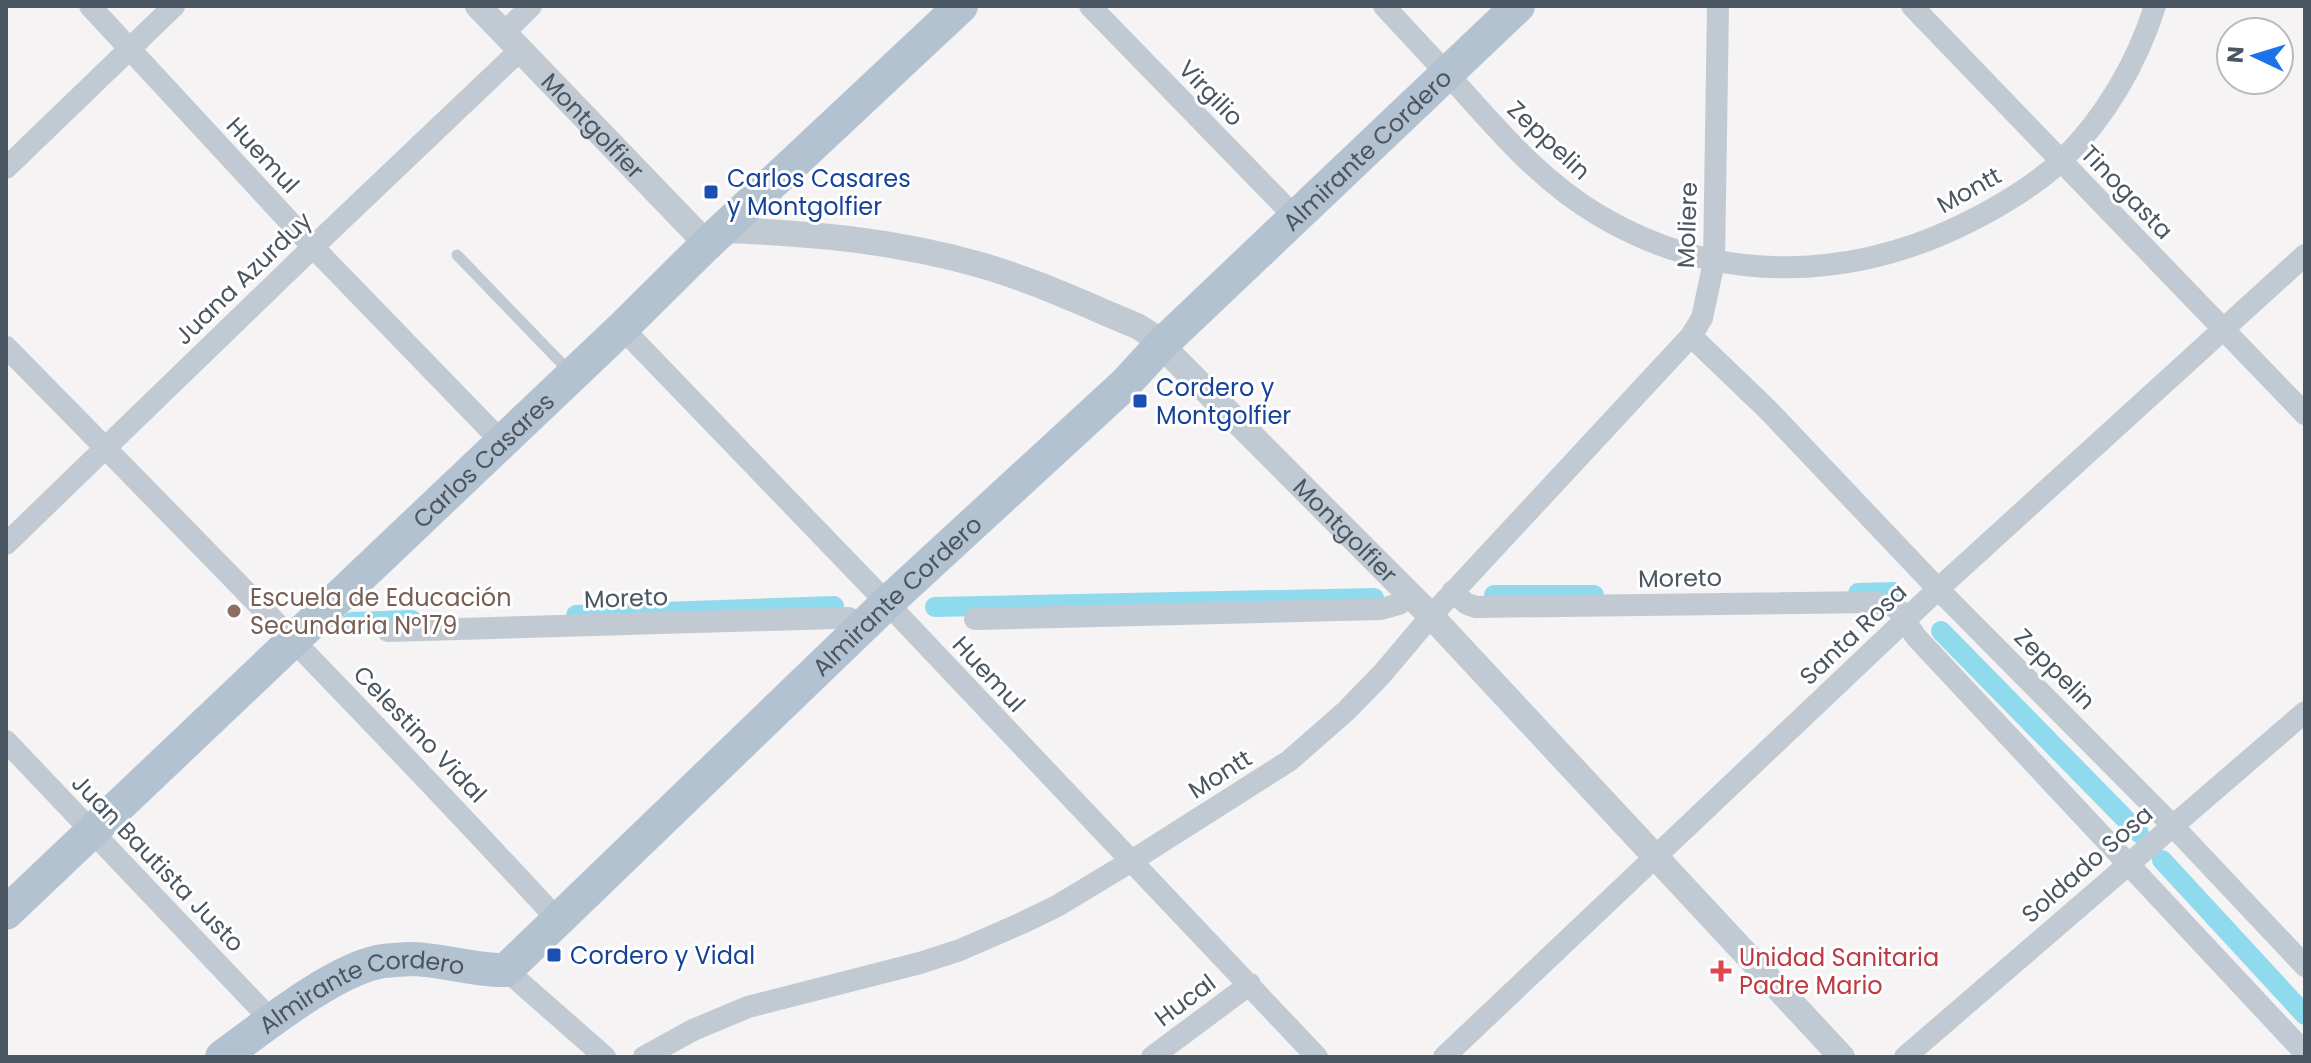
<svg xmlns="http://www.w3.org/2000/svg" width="2311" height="1063" font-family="Poppins,sans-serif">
<rect width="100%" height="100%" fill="#f5f3f3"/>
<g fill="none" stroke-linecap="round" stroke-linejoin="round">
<!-- canal -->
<path stroke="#90daee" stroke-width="20" d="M1858,593L1894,592
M1494,595H1594
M935,607L1374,598
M576,615L834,606
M352,622L412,620
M1941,631L2139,833
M2162,860L2305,1015"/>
<!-- service -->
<path stroke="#c1cad2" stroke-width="11" d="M457,255L569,371"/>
<!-- minor -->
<path stroke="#c1cad2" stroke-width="22" d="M90,6L313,247L501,441
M1090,6L1295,217
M1384,6C1410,34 1436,62 1462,90C1505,138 1545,184 1600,216C1722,288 1860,281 1982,215C2010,200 2039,182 2062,160C2105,118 2137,63 2155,6
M1718,6L1714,262L1702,318L1691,336L1768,410L1938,589L2172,825L2305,966
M1912,6L2305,414
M504,33L531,6
M6,168L174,6
M622,328L887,603L1317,1057
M6,347C192,536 378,725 558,920
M6,544L313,247L519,51
M1452,592L1467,604L1476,607L1874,602L1896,607L1916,637L2305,1053
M975,619L1381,609L1399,604L1410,595
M388,631L835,618H849L861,628
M6,741L272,1021
M506,970L605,1057
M644,1057L693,1030L748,1007L920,963L960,950L1022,923L1057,906L1130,862L1289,761L1346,711L1382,674L1431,616L1691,336
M1152,1057L1250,984
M1444,1057L1938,589L2305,255
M1905,1057L2305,712"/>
<!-- tertiary -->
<g stroke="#c1cad2" stroke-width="26">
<path id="s1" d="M478,6L707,244"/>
<path id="s2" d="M722,230C810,233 891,240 977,264C1031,279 1084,304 1137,326L1150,334L1431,616L1842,1057"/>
</g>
<!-- primary -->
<g stroke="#b3c2d1" stroke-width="34">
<path id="s3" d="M6,913L622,328L707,244L961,6"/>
<path id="s4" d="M222,1057C262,1028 331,972 378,962C388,960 399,960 409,959C442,959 473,971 506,970L887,603L1125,384L1162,344L1518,6"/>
</g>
</g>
<!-- markers -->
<g fill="#1a4fb4" stroke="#fff" stroke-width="3">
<rect x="703" y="184" width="16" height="16" rx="4"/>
<rect x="1132" y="393" width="16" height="16" rx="4"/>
<rect x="546" y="947" width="16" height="16" rx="4"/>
</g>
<circle fill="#8d6e63" stroke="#fff" stroke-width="3" cx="234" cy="611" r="8"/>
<path fill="#e0444e" stroke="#fff" stroke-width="3" d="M1717 959h8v8h8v8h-8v8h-8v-8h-8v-8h8z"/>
<g text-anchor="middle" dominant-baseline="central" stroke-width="6" stroke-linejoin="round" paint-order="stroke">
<!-- street labels -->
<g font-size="24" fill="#4a5661" stroke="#fff">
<text transform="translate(1211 93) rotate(46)">Virgilio</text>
<text stroke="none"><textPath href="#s1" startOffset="166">Montgolfier</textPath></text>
<text transform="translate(1549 140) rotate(43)">Zeppelin</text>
<text stroke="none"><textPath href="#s4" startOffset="1502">Almirante Cordero</textPath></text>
<text transform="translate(263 155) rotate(47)">Huemul</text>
<text transform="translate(1969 190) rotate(-29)">Montt</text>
<text transform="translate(2127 192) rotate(46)">Tinogasta</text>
<text transform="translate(1687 225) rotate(-88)">Moliere</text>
<text transform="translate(243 278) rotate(-44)">Juana Azurduy</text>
<text stroke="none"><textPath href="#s3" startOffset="658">Carlos Casares</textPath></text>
<text stroke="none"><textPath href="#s2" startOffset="722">Montgolfier</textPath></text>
<text transform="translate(1680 578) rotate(-1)">Moreto</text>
<text stroke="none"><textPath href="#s4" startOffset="854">Almirante Cordero</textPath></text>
<text transform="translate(626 598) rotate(-2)">Moreto</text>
<text transform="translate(1853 634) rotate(-43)">Santa Rosa</text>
<text transform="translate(2055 669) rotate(45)">Zeppelin</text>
<text transform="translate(989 674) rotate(47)">Huemul</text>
<text transform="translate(420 734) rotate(46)">Celestino Vidal</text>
<text transform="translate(1220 774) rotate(-32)">Montt</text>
<text transform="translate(158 863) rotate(46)">Juan Bautista Justo</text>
<text transform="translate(2087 864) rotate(-41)">Soldado Sosa</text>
<text transform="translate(1185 1000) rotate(-37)">Hucal</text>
<text stroke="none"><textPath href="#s4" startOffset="160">Almirante Cordero</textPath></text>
</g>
<!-- transit labels -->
<g font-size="24" fill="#164399" stroke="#fff" text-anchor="start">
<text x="727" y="178">Carlos Casares<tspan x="727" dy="28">y Montgolfier</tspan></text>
<text x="1156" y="387">Cordero y<tspan x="1156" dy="28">Montgolfier</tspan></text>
<text x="570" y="955">Cordero y Vidal</text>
</g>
<!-- education labels -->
<g font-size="24" fill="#785e54" stroke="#fff" text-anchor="start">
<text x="250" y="597">Escuela de Educación<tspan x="250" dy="28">Secundaria Nº179</tspan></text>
</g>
<!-- health labels -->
<g font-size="24" fill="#be3a42" stroke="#fff" text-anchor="start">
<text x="1739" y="957">Unidad Sanitaria<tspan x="1739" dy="28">Padre Mario</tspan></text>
</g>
</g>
<!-- border -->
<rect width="2311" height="1063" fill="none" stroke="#4a5661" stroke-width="16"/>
<!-- north arrow -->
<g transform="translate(2255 56) rotate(274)"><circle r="38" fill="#ffffff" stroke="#b7bbc0" stroke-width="2"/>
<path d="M0-6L14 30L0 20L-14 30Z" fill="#1a73e8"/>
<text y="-12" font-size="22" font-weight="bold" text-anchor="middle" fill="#4a5661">N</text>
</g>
</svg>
